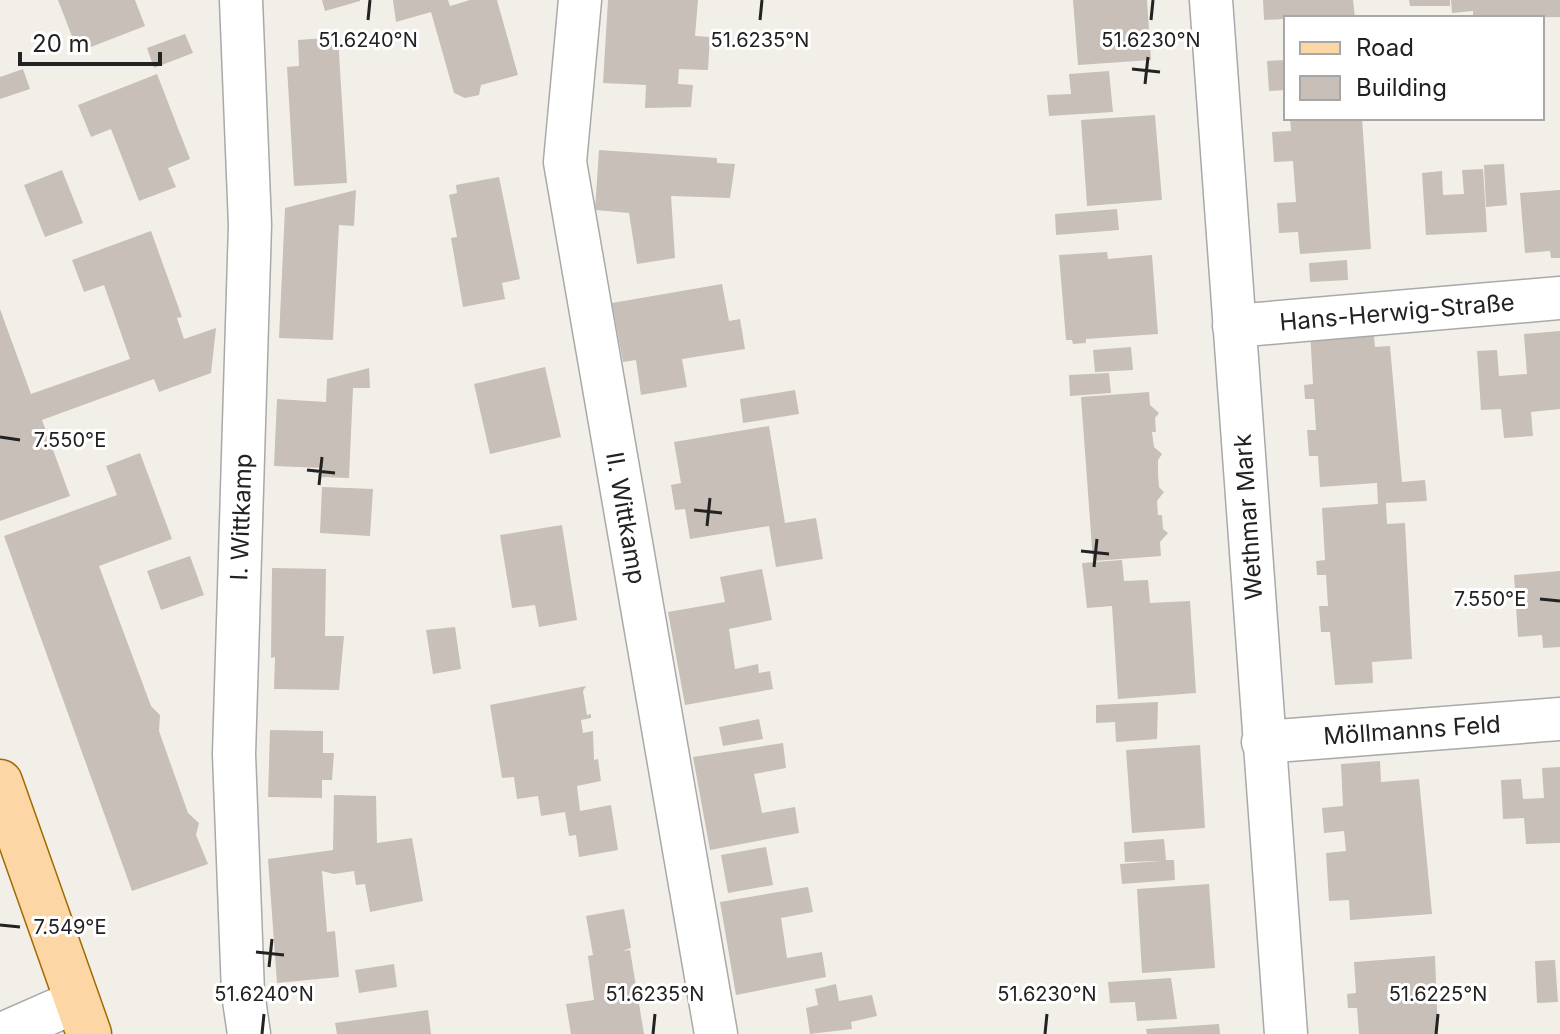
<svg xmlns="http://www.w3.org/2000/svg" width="1560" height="1034" font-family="Inter,sans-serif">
<rect width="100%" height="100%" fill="#f2efe9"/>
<!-- building -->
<path fill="#c7bfb8" d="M58,0H135L145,26L78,52Z
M322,0H360V1L325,11Z
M393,0H448L450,6L470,0H497L518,75L481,85L479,95L465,98L454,93L431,12L396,22Z
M608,0H698L695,36L710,37L708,70L679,69L678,84L693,85L691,107L645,108L646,85L603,83Z
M1073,0H1147L1151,60L1078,65Z
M1263,0H1353L1355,18H1286L1284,28L1283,19L1264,20Z
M1409,0H1450V6H1410Z
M1451,0H1560V17L1473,18V11L1452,13Z
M185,34L193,53L154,68L147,48Z
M338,37L347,183L294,186L287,67L299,66L298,40Z
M1286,60V90L1269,91L1267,61Z
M23,69L30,89L0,99V77Z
M1109,71L1113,112L1049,116L1047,95L1071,94L1069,74Z
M157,74L190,159L168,168L176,187L139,201L111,129L91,137L78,105Z
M1155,115L1162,200L1087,206L1081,120Z
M1290,118H1362L1371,249L1300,254L1298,232L1279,233L1277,203L1296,202L1293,161L1274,162L1272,132L1291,131Z
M599,150L717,158V163L735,164L730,198L671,196L675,258L637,264L629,213L595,210Z
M1504,164L1507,205L1486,207L1484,165Z
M1483,169L1487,232L1426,235L1422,173L1442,171L1443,195L1464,194L1462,170Z
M62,170L83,223L45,237L24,185Z
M499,177L520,279L502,283L505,299L463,307L451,238L457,237L449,195L457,193L456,185Z
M356,190L354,226L339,225L333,340L279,338L285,208Z
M1560,190V258H1551L1550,251L1525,253L1520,193Z
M1117,209L1119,230L1056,235L1055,214Z
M151,231L182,317L177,318L184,339L216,328L211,373L159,392L154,379L42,420L70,496L0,521V309L31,394L130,359L104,285L84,292L72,260Z
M1107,252L1108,259L1152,255L1158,334L1086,339V343L1073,344L1072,340H1066L1059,255Z
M1347,260L1348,280L1310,282L1309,263Z
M722,284L729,321L740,319L745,349L682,359L687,387L641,395L636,360L623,362L612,303Z
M1373,326L1375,347L1390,346L1402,482L1425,480L1427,501L1386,503L1387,524L1405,523L1412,659L1372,662L1373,683L1335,685L1330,632H1321L1319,606H1328L1326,575H1317L1316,561L1325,560L1322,508L1378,504L1377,483L1320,487L1318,456H1309L1307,430H1316L1314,399H1305L1304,385L1313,384L1310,330Z
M1560,331V409L1531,412L1533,436L1504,438L1501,409L1481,410L1477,351L1497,350L1499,376L1527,374L1524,334Z
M1131,347L1133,370L1095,372L1093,350Z
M545,367L561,437L490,454L474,384Z
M369,368L370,388H353L349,478L322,477L323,468L274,466L277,399L326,402L327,379Z
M1109,373L1111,393L1070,396L1069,375Z
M795,390L799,414L743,423L740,399Z
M1149,392L1150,405L1159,413L1155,418L1156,432H1152L1154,447L1162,454L1158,460V474L1159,487L1164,492L1157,501L1158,515H1162L1163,529L1168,533L1160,542L1161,556L1093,561L1081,397Z
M769,426L785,523L816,518L823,559L776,567L769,526L690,539L685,509L675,510L671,485L681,483L674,442Z
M140,453L172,539L99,566L151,706L160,715L159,731L188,813L199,823L196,835L208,864L132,891L4,536L117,495L106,466Z
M322,487L373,489L370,536L320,533Z
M562,525L577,620L539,627L535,605L512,608L500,535Z
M190,556L204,595L161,610L147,571Z
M1122,560L1124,581L1148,580L1150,603L1190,601L1196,693L1118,699L1112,606L1087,608L1082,563Z
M272,568L326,569L325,636H344L339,690L274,689L275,657L271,658Z
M762,569L772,620L729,629L735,669L758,664L759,673L770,671L773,689L685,705L668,612L725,602L720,577Z
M1560,571V647L1543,648L1542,635L1518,637L1514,575Z
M455,627L461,669L433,674L426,630Z
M586,686L583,691L587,715L591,714V718L581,720L583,733L593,731L594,760L598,759L601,781L577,786L580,811L611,805L618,850L579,857L576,835L569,836L565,812L541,816L538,796L517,799L514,777L502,778L490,705Z
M1158,702L1157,739L1116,742L1115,722L1096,723V705Z
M759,719L763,739L723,746L719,727Z
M270,730L323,731V753H334L332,780H322V798L268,797Z
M783,743L786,768L754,774L758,793L762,813L795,807L799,833L710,850L693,757Z
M1200,745L1205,828L1132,833L1126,750Z
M1380,761L1381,782L1419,779L1432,914L1350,920L1349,900L1329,901L1326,853L1346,851L1344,831L1324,833L1322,808L1343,806L1341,764Z
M1560,767V843L1526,844L1524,818L1503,819L1501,780L1521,779L1523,799L1544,798L1542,768Z
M334,795L376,796L377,843L412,838L423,901L370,912L365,884L356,885L354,871L334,874L322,871L327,932L335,931L339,977L277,983L268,859L333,850Z
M1164,839L1166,860H1174L1175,880L1122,884L1120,864L1161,861L1125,862L1124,842Z
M766,847L773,885L728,893L721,855Z
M1209,884L1215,968L1142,973L1137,889Z
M808,887L813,912L781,918L787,958L822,952L826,977L736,995L720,902Z
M624,909L631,948L622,951L630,950L644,1034H571L566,1004L594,1000L588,956L593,955L586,916Z
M1435,956L1438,1034H1359L1357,1008H1348L1347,994L1356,993L1354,962Z
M1555,960L1558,1002L1537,1003L1535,961Z
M394,964L397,987L359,993L355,970Z
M1171,978L1177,1019L1137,1021L1135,1002L1110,1003L1108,982Z
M836,984L839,1001L872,995L877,1016L851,1022L852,1029L810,1034L806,1008L818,1005L815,989Z
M428,1010L431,1034H337L335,1023Z
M1219,1024L1220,1034H1147L1146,1029Z"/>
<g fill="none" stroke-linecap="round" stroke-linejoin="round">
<defs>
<path id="minor" d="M241,0L250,225L234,754L243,993L249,1034
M580,0L565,162L716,1034
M1211,0L1286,1034
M1234,326L1560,298
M1263,742L1560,719
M2,1034L77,1001"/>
<path id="primary" d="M0,782L89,1034"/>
</defs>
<!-- minor casing -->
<use href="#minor" stroke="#a9a9a9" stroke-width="45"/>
<!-- primary casing -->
<use href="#primary" stroke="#a06b00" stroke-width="47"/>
<!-- minor -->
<use href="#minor" stroke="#fff" stroke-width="42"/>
<!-- primary -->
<use href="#primary" stroke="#fcd6a4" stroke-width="44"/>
</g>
<!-- ticks -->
<path fill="none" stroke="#222" stroke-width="3" d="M368,20L370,0M760,20L762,0M1151,20L1153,0M1132,69L1160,72M1145,84L1148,57M0,437L20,440M307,470L335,473M319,485L322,457M694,510L722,513M707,526L710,498M1081,551L1109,554M1094,567L1097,539M1540,599L1560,601M0,925L20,927M256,952L284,955M269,967L272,939M262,1034L264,1014M653,1034L655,1014M1045,1034L1047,1014M1436,1034L1438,1014"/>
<g text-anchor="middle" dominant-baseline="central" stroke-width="6" stroke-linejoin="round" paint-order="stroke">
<!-- street labels -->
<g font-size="24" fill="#222" stroke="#fff">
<text transform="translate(1397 312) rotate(-5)">Hans-Herwig-Straße</text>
<text transform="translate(241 517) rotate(-88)">I. Wittkamp</text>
<text transform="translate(1248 517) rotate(-94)">Wethmar Mark</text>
<text transform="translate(626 518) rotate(80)">II. Wittkamp</text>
<text transform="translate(1412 730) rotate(-4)">Möllmanns Feld</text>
</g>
</g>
<g font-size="20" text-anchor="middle" fill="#222" stroke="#fff" stroke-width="6" stroke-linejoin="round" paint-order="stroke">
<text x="368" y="47">51.6240°N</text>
<text x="760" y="47">51.6235°N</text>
<text x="1151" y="47">51.6230°N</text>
<text x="70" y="447">7.550°E</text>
<text x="1490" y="606">7.550°E</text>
<text x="70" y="934">7.549°E</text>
<text x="264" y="1001">51.6240°N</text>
<text x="655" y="1001">51.6235°N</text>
<text x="1047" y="1001">51.6230°N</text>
<text x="1438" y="1001">51.6225°N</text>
</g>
<!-- legend -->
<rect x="1284" y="16" width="260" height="104" fill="#ffffff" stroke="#a7a7a7" stroke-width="2"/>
<rect x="1300" y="42" width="40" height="12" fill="#fcd6a4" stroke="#a7a7a7" stroke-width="2"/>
<text x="1356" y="56" font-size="24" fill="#222222">Road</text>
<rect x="1300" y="76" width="40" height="24" fill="#c7bfb8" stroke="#a7a7a7" stroke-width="2"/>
<text x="1356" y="96" font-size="24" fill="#222222">Building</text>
<!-- scale -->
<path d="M20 52v12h140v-12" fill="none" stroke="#222222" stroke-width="4"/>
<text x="32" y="52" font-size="24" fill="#222222" stroke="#ffffff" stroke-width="6" paint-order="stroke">20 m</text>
</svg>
